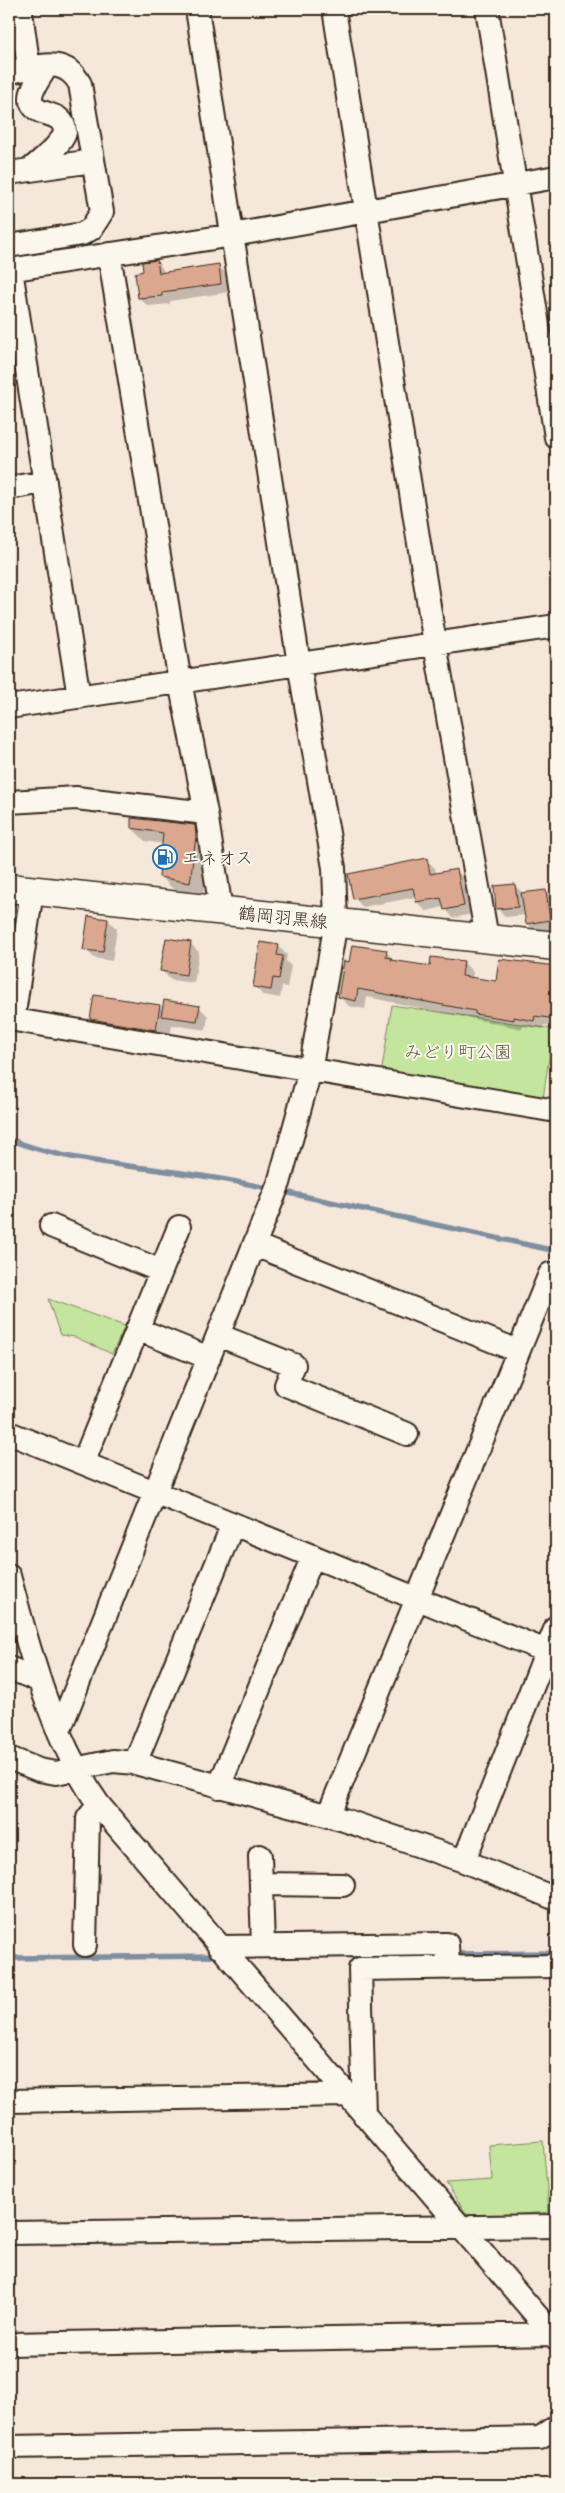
<svg xmlns="http://www.w3.org/2000/svg" width="565" height="2493" font-family="Delius,'Klee One',sans-serif">
<rect width="100%" height="100%" fill="#f5e7d9"/>
<filter id="ink" filterUnits="userSpaceOnUse"><feTurbulence type="fractalNoise" baseFrequency=".02" numOctaves="2"/><feDisplacementMap in="SourceGraphic" scale="10" xChannelSelector="R" yChannelSelector="G"/><feConvolveMatrix kernelMatrix="1 2 1 2 8 2 1 2 1" color-interpolation-filters="sRGB"/></filter>
<g filter="url(#ink)">
<!-- green -->
<path fill="#c4e59e" stroke="#80885e" d="M392,1005L553,1029L543,1099L381,1075Z
M48,1299L125,1326L112,1354L75,1337L60,1335Z
M543,2141L549,2212L469,2218L446,2183L492,2180L489,2145Z"/>
<!-- shadow -->
<path fill="#0003" d="M157,261L166,274L218,266L227,274L229,292L170,301V304L148,306L139,298L145,272Z
M194,826L207,839L209,850L203,896L173,889L160,876L163,844L145,841L132,828Z
M426,860L435,868L436,874L456,870L465,879L472,914L453,918L444,907L426,911L417,902L416,897L363,907L354,898Z
M556,865V885L551,866Z
M515,886L524,894L546,891L554,900L556,929L536,932L527,923L526,915L506,917L497,908Z
M108,920L117,929L112,961L94,958L85,949Z
M190,943L199,952L194,983L171,980L162,971Z
M278,946L287,955L286,961L291,966L287,987L282,986L280,998L263,995L254,986Z
M386,951L395,962L431,967L464,963L473,972L472,979L497,983L500,960L556,968V1026L544,1025L543,1029L523,1026L522,1029L367,997L365,1009L349,1006L340,997L350,963Z
M95,996L160,1006L163,1010L199,1007L208,1016L206,1030L172,1025L169,1043L105,1032L92,1019Z"/>
<g fill="none" stroke-linecap="round" stroke-linejoin="round">
<!-- stream -->
<path stroke="#7f8fa0" stroke-width="5.5" d="M9,1139C47,1155 87,1160 128,1166C176,1172 224,1178 271,1189
M280,1191L556,1251
M451,1954L556,1953
M9,1958L219,1956"/>
</g>
<!-- building -->
<path fill="#dba88f" stroke="#3b2a1e" d="M157,260L159,273L219,264L221,284L162,292V296L138,298L135,273L143,271L142,262Z
M131,818L195,825L196,836L190,883L159,877L163,833L131,828Z
M427,858L430,874L457,869L464,906L444,910L441,898L416,902L413,888L353,899L348,874Z
M515,884L518,907L496,909L494,886Z
M546,890L550,920L526,924L521,893Z
M88,916L108,919L103,952L83,950Z
M166,938L191,942L186,975L160,971Z
M260,942L279,945L277,955L283,956L279,979L273,978L271,990L253,987Z
M352,945L387,950L386,957L392,958L391,960L430,966L431,957L464,961L462,976L496,981L499,959L556,966V1019L535,1016L534,1021L514,1017V1020L475,1014V1011L358,989L356,1001L338,997L344,961L349,962Z
M94,995L160,1005L156,1030L90,1019Z
M164,1000L200,1006L197,1021L161,1016Z"/>
<g fill="none" stroke-linecap="round" stroke-linejoin="round">
<defs>
<path id="minor" d="M18,9L21,12L29,69
M334,9L435,644L487,938
M487,9L556,437
M9,72C36,68 64,54 80,84L102,212L91,229L82,234L9,246
M30,170C38,163 66,141 65,131C63,108 34,119 31,100C30,89 42,75 47,66
M9,173L93,161
M109,254L180,682L206,813L221,910
M9,270L233,235L556,177
M11,270L79,697
M9,488L45,482
M9,707L556,626
M9,802L76,798L206,813
M9,1019L556,1111
M13,1020L32,891
M51,1226L161,1271
M255,1245L518,1351
M137,1329L209,1358
M218,1335L294,1365L286,1385L407,1434
M9,1433L556,1655
M83,1463L179,1227
M9,1576C31,1655 51,1737 99,1805L556,2338
M9,1668L38,1680
M59,1731L279,1183L310,1071L336,922L334,868L299,664L197,9
M9,1758L39,1770L56,1773L113,1761L135,1763L344,1820L464,1861L556,1899
M135,1763L233,1524
M219,1787L313,1556
M328,1816L550,1274
M260,1856L263,1946
M464,1861L556,1627
M261,1884L343,1885
M85,1945L88,1818L99,1805
M219,1947L447,1944L448,1968
M9,2101L346,2095
M364,2115L360,1969L556,1966
M9,2233L556,2226
M9,2344L553,2334
M9,2447L540,2438L556,2427"/>
<path id="major" d="M9,888L556,946"/>
</defs>
<!-- minor casing -->
<use href="#minor" stroke="#3b2a1e" stroke-width="26"/>
<!-- major casing -->
<use href="#major" stroke="#3b2a1e" stroke-width="31"/>
<!-- minor -->
<use href="#minor" stroke="#fbf7ec" stroke-width="22"/>
<!-- major -->
<use href="#major" stroke="#fbf7ec" stroke-width="28"/>
</g>
</g>
<!-- icons -->
<defs>
<symbol id="fuel-ring" viewBox="-11 -11 22 22"><circle r="9.5" fill="#fbf7ec" stroke="#1f6fb2" stroke-width="1.5"/><path d="M-5.5-6h7V0h2V4h1.3V-2.5L3-4.5l.8-.8L6-3V5H2.5V1h-1V6h-7ZM-4.2-4.7v3.2H.2V-4.7Z" fill="#1f6fb2"/></symbol>
</defs>
<g fill-rule="evenodd">
<use href="#fuel-ring" x="151" y="843" width="28" height="28"/>
</g>
<g text-anchor="middle" dominant-baseline="central" stroke-width="4" stroke-linejoin="round" paint-order="stroke">
<!-- poi labels -->
<g font-size="18" fill="#3b2a1e" stroke="#fbf7ec" text-anchor="start">
<text x="182" y="857">エネオス</text>
</g>
<!-- street labels -->
<g font-size="18" fill="#3b2a1e" stroke="#fbf7ec">
<text transform="translate(283 917) rotate(6)">鶴岡羽黒線</text>
</g>
<!-- park labels -->
<g font-size="18" fill="#5d593e" stroke="#fbf7ec">
<text x="458" y="1051">みどり町公園</text>
</g>
</g>
<!-- margin -->
<rect width="565" height="2493" fill="none" stroke="#fbf7ec" stroke-width="30"/>
<rect x="15" y="15" width="535" height="2463" fill="none" stroke="#3b2a1e" stroke-width="2" filter="url(#ink)"/>
</svg>
